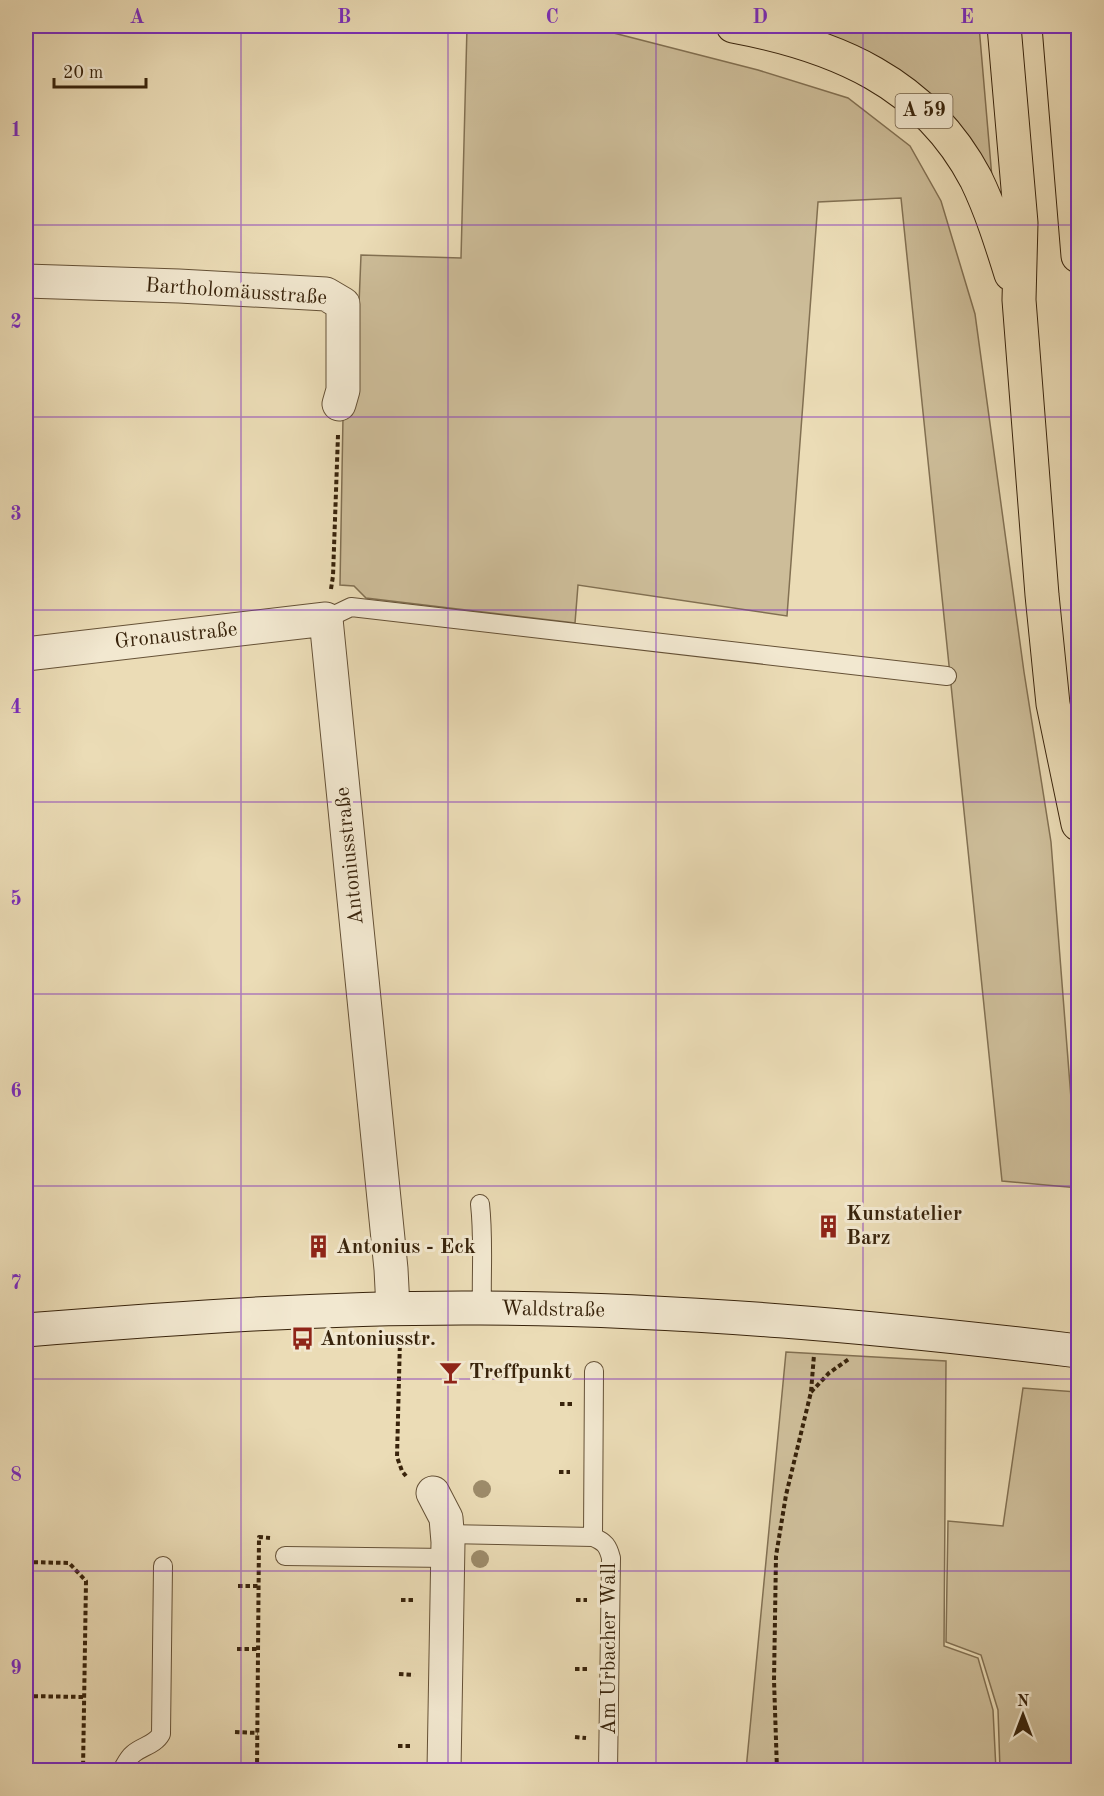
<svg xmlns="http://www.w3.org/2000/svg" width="1104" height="1796" font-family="'Old Standard TT',serif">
<rect width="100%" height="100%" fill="#ebdcb6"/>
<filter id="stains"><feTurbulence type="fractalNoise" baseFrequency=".00333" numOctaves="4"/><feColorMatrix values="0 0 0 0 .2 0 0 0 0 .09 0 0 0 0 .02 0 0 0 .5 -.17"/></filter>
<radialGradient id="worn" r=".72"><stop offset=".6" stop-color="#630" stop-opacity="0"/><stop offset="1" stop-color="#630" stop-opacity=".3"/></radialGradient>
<!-- green -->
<path fill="#cdbd99" stroke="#827052" stroke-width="1.5" d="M461,26H592L602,30L758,70L848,98L910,146L941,201L975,314L1024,672L1051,842L1078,1188L1002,1181L901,198L818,202L787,616L578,585L575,623L366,598L354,586L340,585L343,417L355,403L361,255L461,258L467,27Z
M795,26H979L992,178Z
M786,1352L946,1361L944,1646L978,1658L993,1710L996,1770H746Z
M1078,1380V1770H1000L998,1710L981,1655L946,1642L948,1521L1003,1526L1023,1388L1077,1392Z"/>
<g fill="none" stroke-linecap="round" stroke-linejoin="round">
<defs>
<path id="lane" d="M326,619L351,607L947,676
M480,1204C484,1239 481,1273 482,1308
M446,1534L593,1537L594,1371
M593,1537C605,1542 608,1546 611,1558L608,1770
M285,1556L448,1558
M122,1770C125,1765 128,1758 133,1754C142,1746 155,1745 161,1734L163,1566"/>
<path id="street" d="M26,281L179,286L326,294L343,304V390L339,404
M26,654L326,619L391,1269L393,1308
M433,1493L446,1518L448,1542L444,1770"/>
<path id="secondary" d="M26,1330C177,1318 329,1307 481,1308C681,1309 880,1327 1078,1351"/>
<path id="highway" d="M733,26C835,45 925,82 976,179C991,210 1001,242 1011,274
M1004,26L1021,223L1019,300L1042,595L1053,704L1078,824
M1059,26L1078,256"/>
</defs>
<!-- lane casing -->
<use href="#lane" stroke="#655136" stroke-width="20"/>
<!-- street casing -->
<use href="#street" stroke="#655136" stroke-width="35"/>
<!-- secondary casing -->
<use href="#secondary" stroke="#38230b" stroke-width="35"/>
<!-- highway casing -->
<use href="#highway" stroke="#38230b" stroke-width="35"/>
<!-- path -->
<path stroke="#38230b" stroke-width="4" stroke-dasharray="4.5 3" stroke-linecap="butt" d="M331,589L333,576L338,435
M400,1339L397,1457L402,1471L406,1476
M811,1392L829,1373L849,1359
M560,1404H572
M559,1472H570
M26,1562L69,1563L86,1581L83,1770
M27,1562V1582
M238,1586H259
M401,1600H415
M576,1600H587
M237,1649H258
M575,1669H587
M399,1674L414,1675
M26,1696L84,1697
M235,1732L258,1733
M575,1737L586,1738
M398,1746H412
M257,1770L259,1537L270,1538
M777,1770L774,1680L776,1556L786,1495L811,1392L814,1355"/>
<!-- lane -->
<use href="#lane" stroke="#f2e8d0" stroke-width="18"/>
<!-- street -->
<use href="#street" stroke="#f2e8d0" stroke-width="33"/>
<!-- secondary -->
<use href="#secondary" stroke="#f2e8d0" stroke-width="33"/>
<!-- highway -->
<use href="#highway" stroke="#ebdcb6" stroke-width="33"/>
</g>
<!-- trees -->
<g fill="#9d8c6b">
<circle cx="482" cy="1489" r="9"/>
<circle cx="480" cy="1559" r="9"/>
</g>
<!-- grid -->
<path fill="none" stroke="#7b2cbf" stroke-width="1.5" stroke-opacity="0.55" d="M241,26V1770M448,26V1770M656,26V1770M863,26V1770M26,225H1078M26,417H1078M26,610H1078M26,802H1078M26,994H1078M26,1186H1078M26,1379H1078M26,1571H1078"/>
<!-- icons -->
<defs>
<symbol id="building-bare" viewBox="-9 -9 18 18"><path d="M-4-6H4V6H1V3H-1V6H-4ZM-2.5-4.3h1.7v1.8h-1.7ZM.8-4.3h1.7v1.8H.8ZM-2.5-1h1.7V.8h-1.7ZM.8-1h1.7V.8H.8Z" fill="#8f2418" stroke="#f2e8d0" stroke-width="2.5" paint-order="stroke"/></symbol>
<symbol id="bus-bare" viewBox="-9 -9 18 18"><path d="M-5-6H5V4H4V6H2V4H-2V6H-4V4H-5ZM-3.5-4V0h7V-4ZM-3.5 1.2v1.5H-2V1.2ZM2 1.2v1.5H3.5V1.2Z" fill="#8f2418" stroke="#f2e8d0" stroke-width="2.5" paint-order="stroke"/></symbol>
<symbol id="bar-bare" viewBox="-9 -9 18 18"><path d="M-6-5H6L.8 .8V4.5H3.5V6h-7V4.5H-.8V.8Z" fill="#8f2418" stroke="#f2e8d0" stroke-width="2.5" paint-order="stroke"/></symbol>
</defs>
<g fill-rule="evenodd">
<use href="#building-bare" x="812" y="1210" width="33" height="33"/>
<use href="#building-bare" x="302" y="1230" width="33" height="33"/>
<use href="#bus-bare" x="286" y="1322" width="33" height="33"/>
<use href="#bar-bare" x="434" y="1356" width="33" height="33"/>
</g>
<g text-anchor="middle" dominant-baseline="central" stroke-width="6" stroke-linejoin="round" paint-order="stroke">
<!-- shield labels -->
<rect fill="#f2e8d0" stroke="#705e46" stroke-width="1.5" x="895.5" y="94" width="57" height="34" rx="4.5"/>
<g font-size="20" font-weight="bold" fill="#38230b">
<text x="924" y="111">A 59</text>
</g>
<!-- street labels -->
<g font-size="21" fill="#38230b" stroke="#f2e8d0">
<text transform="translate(236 292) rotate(4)">Bartholomäusstraße</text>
<text transform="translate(176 636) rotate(-6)">Gronaustraße</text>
<text transform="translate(350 856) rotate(-96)">Antoniusstraße</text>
<text transform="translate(553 1310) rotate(1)">Waldstraße</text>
<text transform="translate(609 1649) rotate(-90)">Am Urbacher Wall</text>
</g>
<!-- poi labels -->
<g font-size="21" font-weight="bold" fill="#38230b" stroke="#f2e8d0" text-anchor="start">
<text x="846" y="1214">Kunstatelier<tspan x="846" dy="24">Barz</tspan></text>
<text x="336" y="1247">Antonius - Eck</text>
<text x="320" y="1339">Antoniusstr.</text>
<text x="469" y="1372">Treffpunkt</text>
</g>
</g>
<!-- margin -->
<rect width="1104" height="1796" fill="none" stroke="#ebdcb6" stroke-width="66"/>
<!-- north arrow -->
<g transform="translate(1023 1715)" stroke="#f2e8d0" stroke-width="4.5" paint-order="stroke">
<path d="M0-4.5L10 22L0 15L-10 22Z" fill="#38230b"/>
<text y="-9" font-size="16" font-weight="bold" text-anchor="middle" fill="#38230b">N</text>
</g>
<!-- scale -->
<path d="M54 78v9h92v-9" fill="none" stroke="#38230b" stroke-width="3"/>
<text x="63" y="78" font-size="18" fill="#38230b" stroke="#f2e8d0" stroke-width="4.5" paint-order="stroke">20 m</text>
<rect x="33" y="33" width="1038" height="1730" fill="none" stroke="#7b2cbf" stroke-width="2"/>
<g font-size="20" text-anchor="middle" font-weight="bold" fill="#7b2cbf">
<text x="137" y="23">A</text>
<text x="344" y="23">B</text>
<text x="552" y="23">C</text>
<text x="760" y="23">D</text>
<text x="967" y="23">E</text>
<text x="16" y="136">1</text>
<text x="16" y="328">2</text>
<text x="16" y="520">3</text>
<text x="16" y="713">4</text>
<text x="16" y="905">5</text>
<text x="16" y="1097">6</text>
<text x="16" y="1289">7</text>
<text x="16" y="1481">8</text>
<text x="16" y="1674">9</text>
</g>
<rect width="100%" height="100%" filter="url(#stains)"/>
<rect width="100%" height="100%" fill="url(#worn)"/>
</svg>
